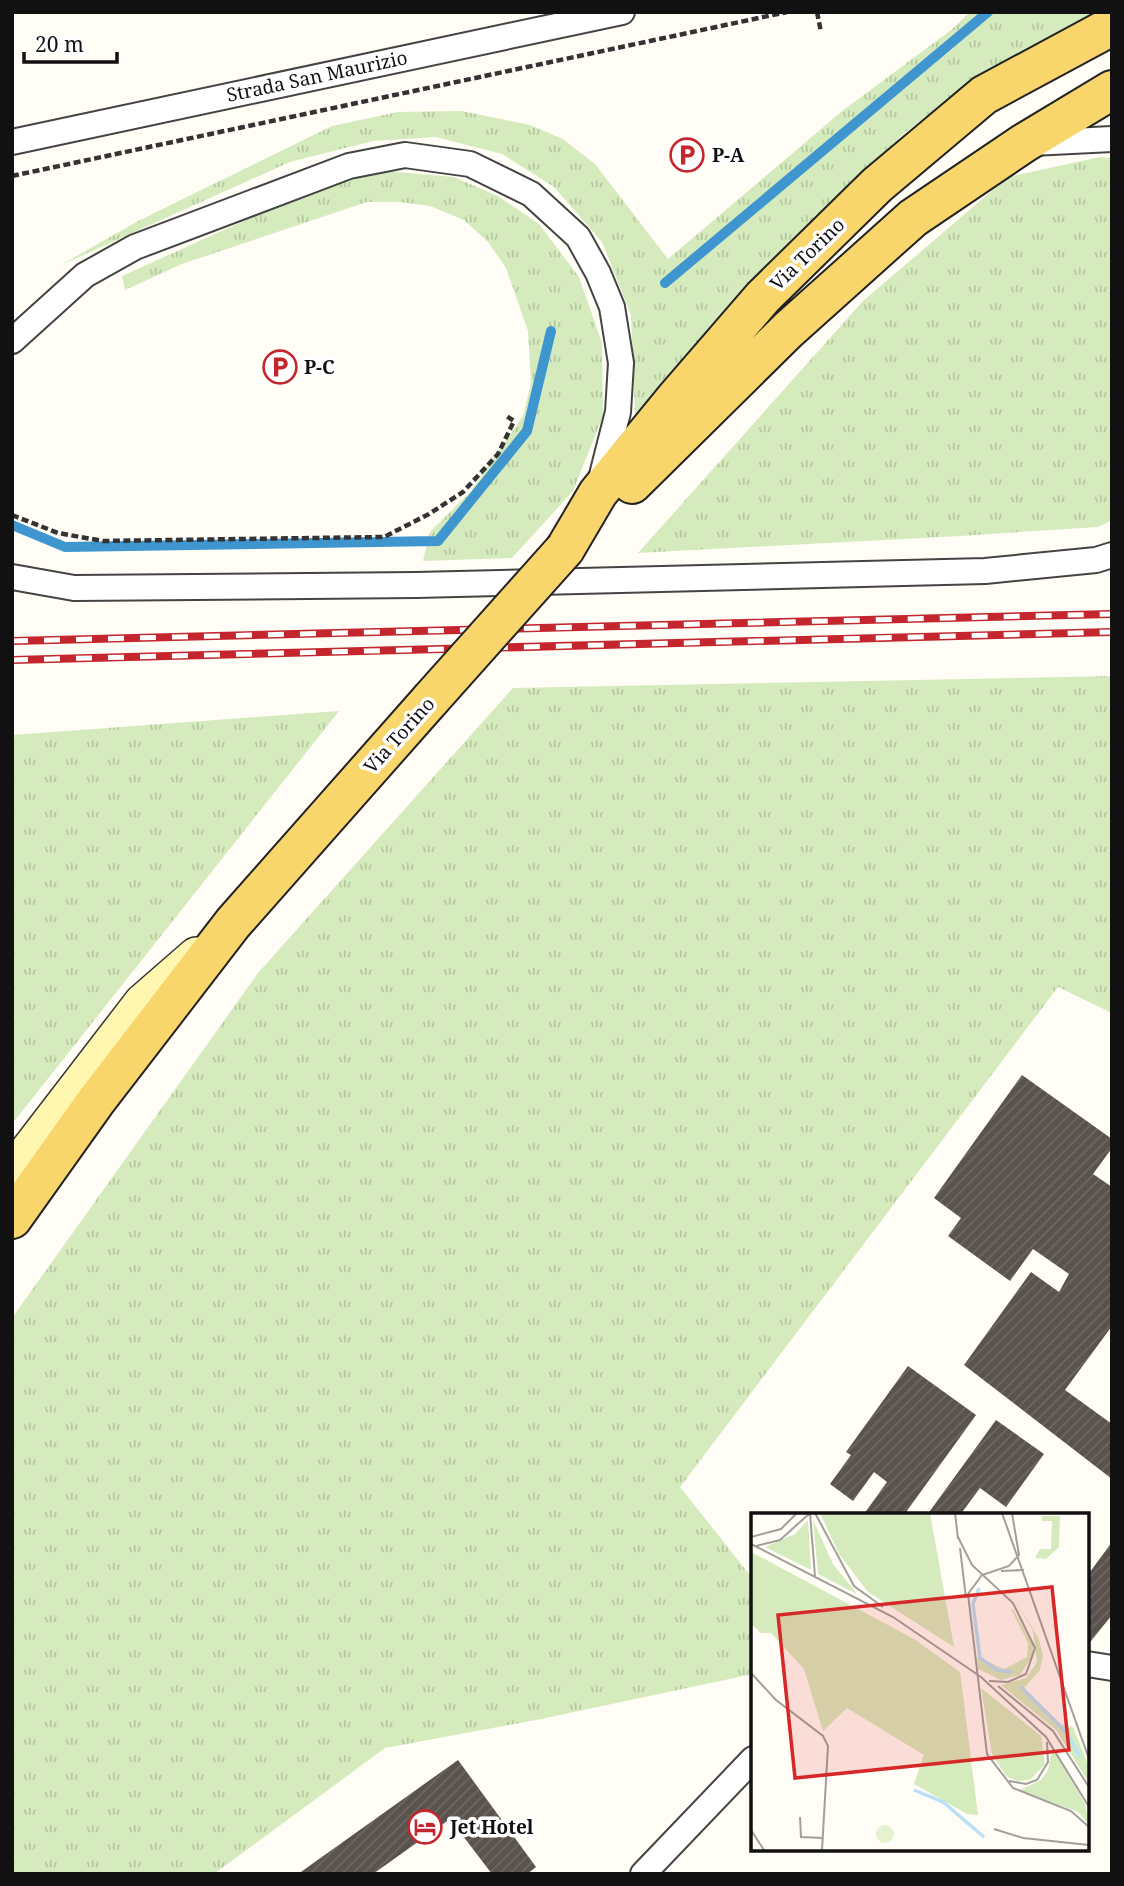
<svg xmlns="http://www.w3.org/2000/svg" width="1124" height="1886" font-family="'Noto Serif',serif">
<defs>
<pattern id="grass-tufts" width="24" height="20" patternUnits="userSpaceOnUse" patternTransform="scale(1.75)"><rect width="24" height="20" fill="#d5ebbd"/><path d="M3 7l-1-3M5 7V3M7 7l1-3M15 17l-1-3M17 17v-4M19 17l1-3" fill="none" stroke="#b6c8a1"/></pattern>
<pattern id="building-hatch" width="6" height="6" patternUnits="userSpaceOnUse" patternTransform="scale(1.75)"><rect width="6" height="6" fill="#5a524d"/><path d="M-1 1l2-2M0 6l6-6M5 7l2-2" fill="none" stroke="#6d6662"/></pattern>
</defs>
<rect width="100%" height="100%" fill="#fffdf5"/>
<!-- grass -->
<path fill="url(#grass-tufts)" d="M970,12H1094L980,75L902,135L635,414L631,315L602,242L554,187L502,154L436,137L373,141L290,162L59,266L138,221L332,126L398,112L462,111L530,125L563,139L595,164L668,259L841,112L951,30Z
M1100,157L1112,158V520L1098,527L960,536L638,553L863,301L1008,177Z
M385,171L454,177L498,196L539,224L579,277L602,343L603,416L573,491L512,558L423,561L430,532L471,491L523,416L531,383L528,331L506,268L488,242L464,220L430,206L400,202H367L182,264L125,290L122,276L310,191Z
M1112,676V1013L1058,987L680,1487L753,1579V1674L541,1719L385,1748L214,1874H12V1318L258,973L513,688Z
M339,711L12,1124V735Z"/>
<g fill="none" stroke-linecap="round" stroke-linejoin="round">
<!-- stream -->
<path stroke="#3f96cf" stroke-width="10" d="M665,283L988,12
M12,525L65,547L438,541L527,431L551,331"/>
</g>
<!-- building -->
<path fill="url(#building-hatch)" d="M1022,1075L1112,1139V1148L1093,1174L1112,1187V1326L1065,1390L1112,1424V1479L964,1365L1031,1272L1059,1292L1069,1274L1033,1249L1010,1281L948,1236L961,1218L934,1198Z
M908,1366L976,1415L904,1515H866L864,1514L887,1482L874,1472L853,1501L830,1484L851,1455L846,1452Z
M996,1420L1044,1454L1006,1507L980,1488L960,1515H927Z
M1112,1542V1615L1087,1646V1576Z
M458,1760L536,1867L527,1874H492L450,1819L373,1874H298Z"/>
<g fill="none" stroke-linecap="round" stroke-linejoin="round">
<defs>
<path id="minor" d="M12,142L622,12
M1032,143L1112,139
M12,341L85,275L135,247L349,166L405,155L470,164L531,194L578,237L598,273L612,307L621,363L618,412L601,479
M12,577L74,588L416,585L985,571L1096,560L1112,555
M1087,1664L1112,1668
M643,1874L753,1759"/>
<path id="secondary" d="M12,1171L142,1002L196,955"/>
<path id="primary" d="M632,484L788,330L913,218L1024,143L1112,90
M565,549L598,493L674,400L763,297L877,185L984,95L1112,26
M12,1219L96,1101L233,923L431,699"/>
</defs>
<!-- minor casing -->
<use href="#minor" stroke="#444" stroke-width="28"/>
<!-- secondary casing -->
<use href="#secondary" stroke="#333" stroke-width="38"/>
<!-- primary casing -->
<use href="#primary" stroke="#222" stroke-width="42"/>
<!-- path -->
<path stroke="#333" stroke-width="4.5" stroke-dasharray="7 3.5" stroke-linecap="butt" d="M817,12L821,32
M12,176L787,12
M12,515L58,533L103,541L384,537L429,514L463,492L498,454L514,421L505,415"/>
<!-- minor -->
<use href="#minor" stroke="#fff" stroke-width="24"/>
<!-- secondary -->
<use href="#secondary" stroke="#fff6b0" stroke-width="35"/>
<!-- primary -->
<use href="#primary" stroke="#f9d66b" stroke-width="38"/>
<defs>
<path id="rail" d="M12,641L1112,614
M12,660L1112,632"/>
</defs>
<!-- rail casing -->
<use href="#rail" stroke="#c4262e" stroke-width="8"/>
<!-- rail -->
<use href="#rail" stroke="#fff" stroke-width="5" stroke-dasharray="16" stroke-linecap="butt"/>
<defs>
<path id="primary-bridge" d="M431,699L565,549"/>
</defs>
<!-- primary-bridge casing -->
<use href="#primary-bridge" stroke="#222" stroke-width="42" stroke-linecap="butt"/>
<!-- primary-bridge -->
<use href="#primary-bridge" stroke="#f9d66b" stroke-width="38"/>
</g>
<!-- icons -->
<defs>
<symbol id="parking-ring" viewBox="-11 -11 22 22"><circle r="9.5" fill="#fff" stroke="#c4262e" stroke-width="1.5"/><path d="M-3.5-5.5H1a3.5 3.5 0 0 1 0 7H-1V5.5H-3.5ZM-1-3.4V-.6H.8a1.4 1.4 0 0 0 0-2.8Z" fill="#c4262e"/></symbol>
<symbol id="hotel-ring" viewBox="-11 -11 22 22"><circle r="9.5" fill="#fff" stroke="#c4262e" stroke-width="1.5"/><path d="M-6-4.5h1.5V1H6V5H4.5V3h-9V5H-6ZM-4 0a1.8 1.8 0 1 1 3.6 0ZM.5 0V-2.5h3Q6-2.5 6 0Z" fill="#c4262e"/></symbol>
</defs>
<g fill-rule="evenodd">
<use href="#parking-ring" x="668" y="136" width="38" height="38"/>
<use href="#parking-ring" x="261" y="348" width="38" height="38"/>
<use href="#hotel-ring" x="406" y="1808" width="38" height="38"/>
</g>
<g text-anchor="middle" dominant-baseline="central" stroke-width="7" stroke-linejoin="round" paint-order="stroke">
<!-- street labels -->
<g font-size="19" fill="#111" stroke="#fff">
<text transform="translate(317 76) rotate(-12)">Strada San Maurizio</text>
<text transform="translate(807 254) rotate(-44)">Via Torino</text>
<text transform="translate(399 735) rotate(-48)">Via Torino</text>
</g>
<!-- poi labels -->
<g font-size="19" font-weight="bold" fill="#111" stroke="#fff" text-anchor="start">
<text x="712" y="155">P-A</text>
<text x="304" y="367">P-C</text>
<text x="450" y="1827">Jet Hotel</text>
</g>
</g>
<!-- overview -->
<g transform="translate(751 1513)">
<rect width="338" height="338" fill="#fffdf5"/>
<path d="M69,0H179L203,134L117,79L88,41ZM291,3H309L308,34L295,46L284,45L289,36H300L301,8H291ZM57,7L60,57L14,34L44,21ZM62,7L82,51L106,81L67,61ZM0,39L163,126L209,159L227,302L216,301L163,271L173,242L96,195L72,218L53,156L20,120H10L0,111ZM263,86L287,124L292,142L289,157L273,175L311,212L322,214L338,254V270L305,217L250,172L275,165L286,149L282,118ZM260,96H262L282,132V142L269,162L250,167L227,156L226,144L253,156L276,144L277,130ZM230,175L290,223L294,251L279,267L266,268L255,263L241,241ZM301,235L334,291L338,311L327,299L269,277L290,267L297,257Z" fill="#d5ebbd"/>
<path d="M125 321a9 9 0 1 1 18 0a9 9 0 1 1-18 0Z" fill="#e6f2cf"/>
<path fill="none" stroke="#b9e0f7" stroke-width="3.5" d="M228,75L222,91L229,145L246,157L261,159M270,174L316,220L329,244M163,277L192,289L233,324"/>
<path fill="none" stroke="#a09f9a" stroke-width="2" d="M59,0L64,63M64,0L103,73L132,94M204,0L207,26M251,0L338,246M261,0L268,42L258,53L231,62L217,81L236,241L262,275L320,298L338,314M0,24L30,16L46,0M207,24L221,52L262,90L284,135L275,161L257,169L238,168M0,31L142,104L230,164L295,224L338,294M5,33L29,27L59,0M209,35L215,85M250,58L273,57M0,160L25,187L72,223L77,233L71,337M247,173L302,218L338,274M258,268L275,271L286,267L297,249L296,229M49,304L50,324L72,325M243,316L272,325L338,332M0,317L13,337"/>
<path fill="#d62828" fill-opacity="0.15" stroke="#d62828" stroke-width="3.5" d="M301,74L318,237L44,265L27,102Z"/>
<rect width="338" height="338" fill="none" stroke="#111" stroke-width="3.5"/>
</g>
<!-- border -->
<rect width="1124" height="1886" fill="none" stroke="#111111" stroke-width="28"/>
<!-- scale -->
<path d="M24 52v10h93v-10" fill="none" stroke="#111111" stroke-width="3.5"/>
<text x="35" y="52" font-size="21" fill="#111111" stroke="#ffffff" stroke-width="5" paint-order="stroke">20 m</text>
</svg>
